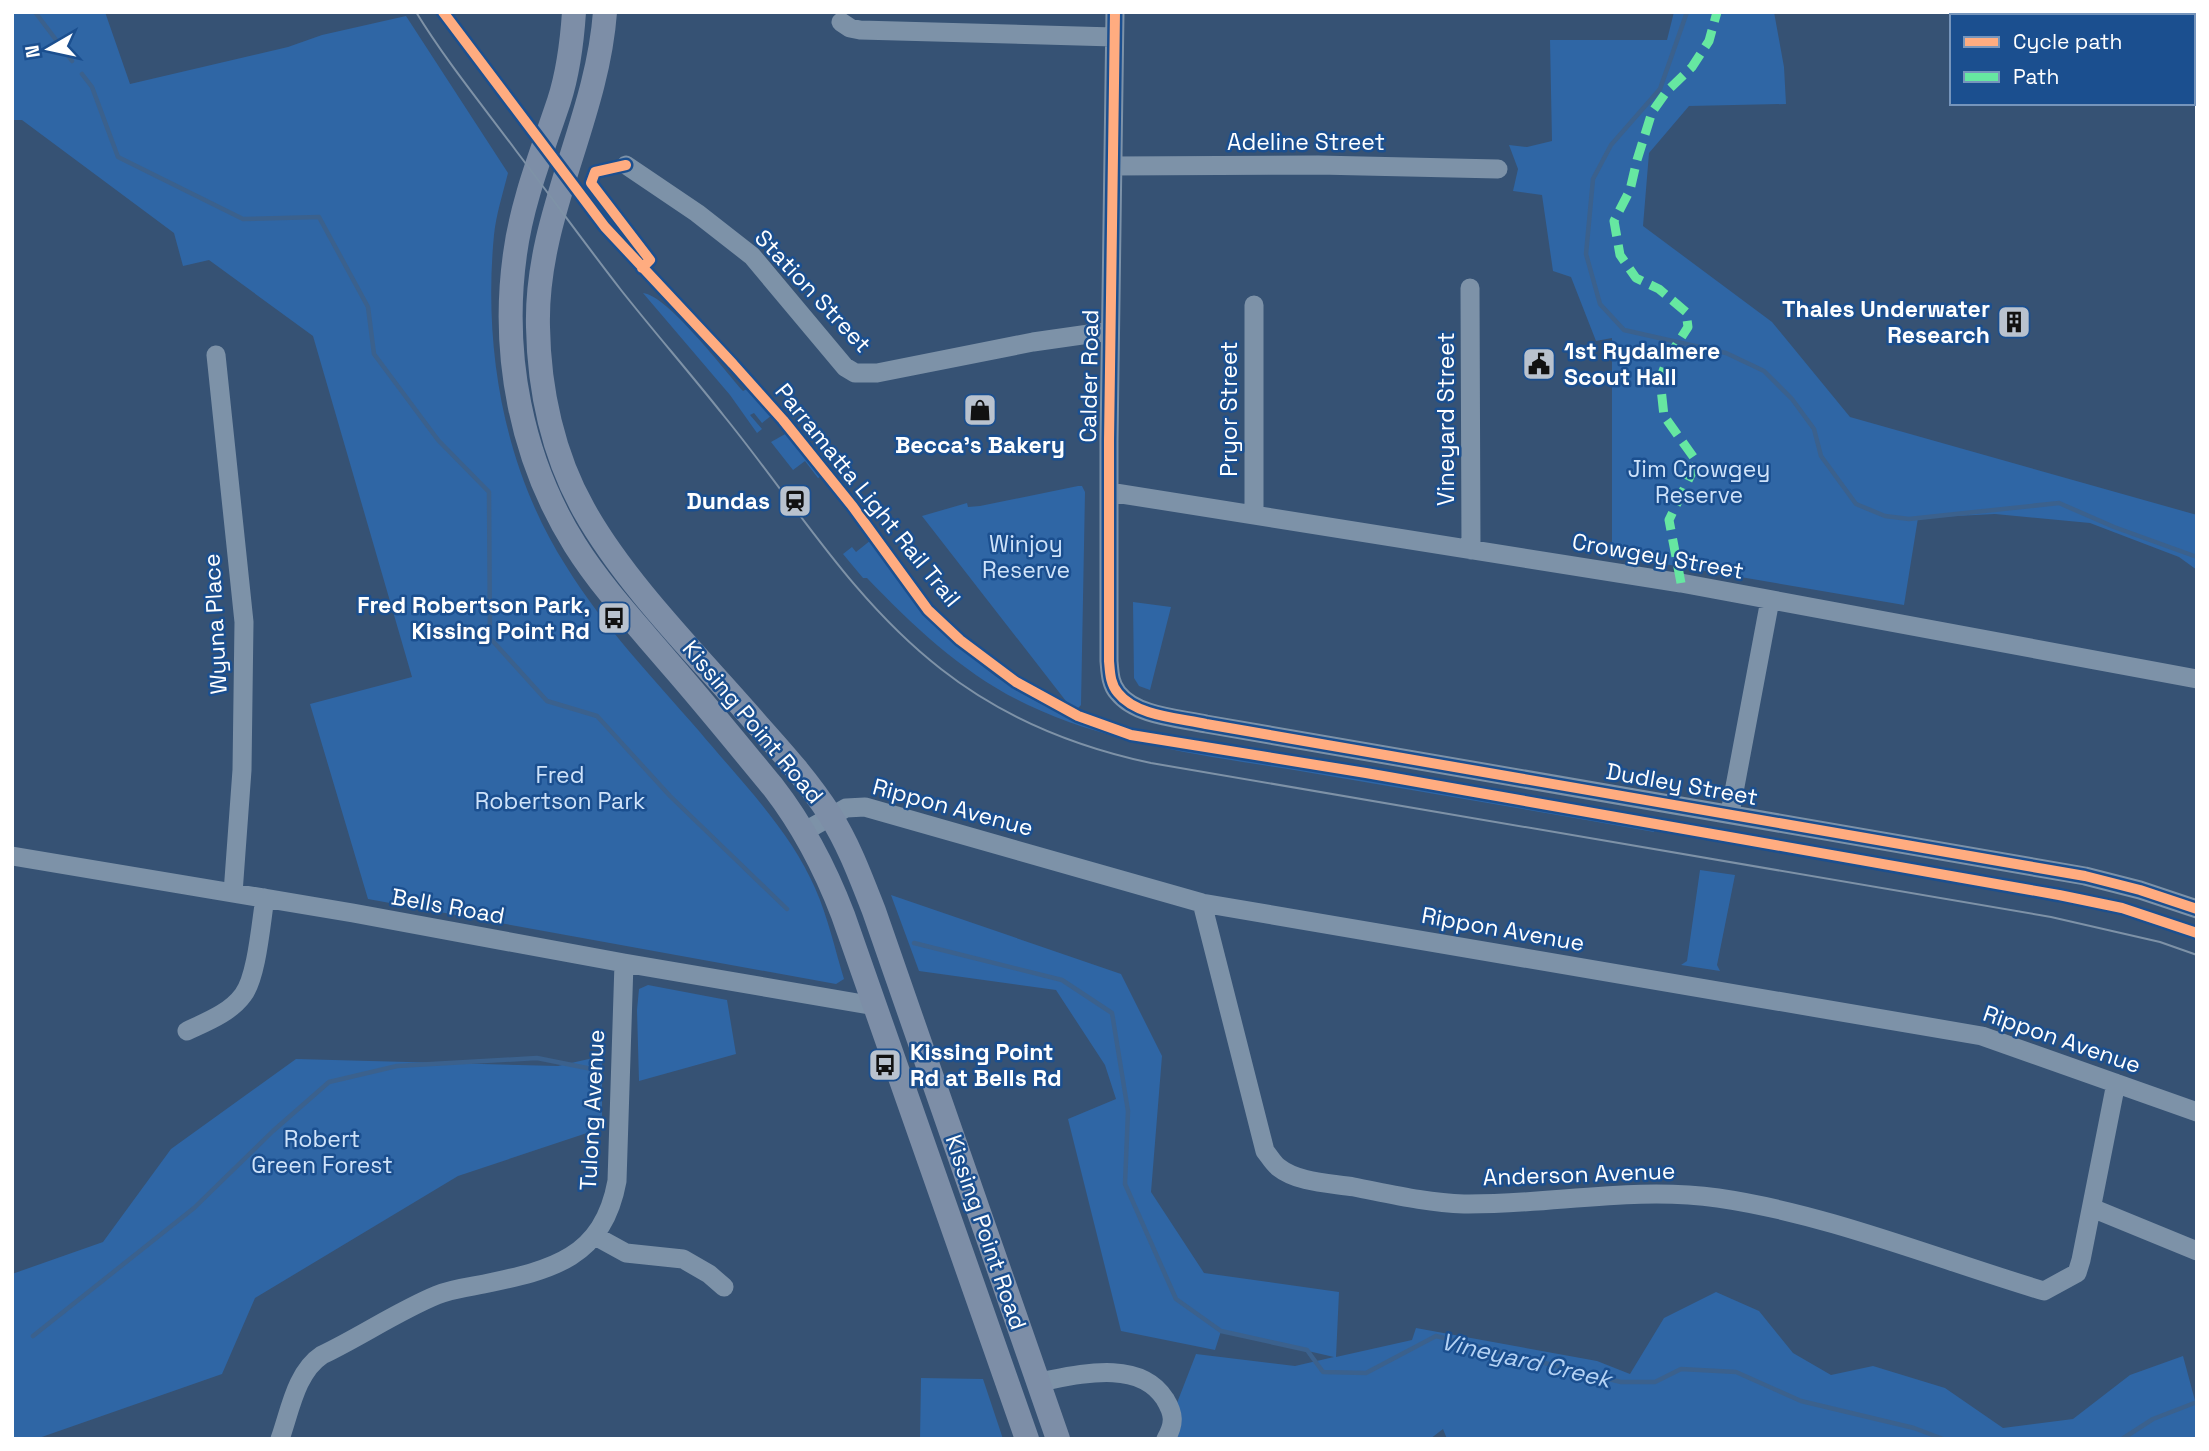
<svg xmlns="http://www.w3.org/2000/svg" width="2209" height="1451" font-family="'Space Grotesk',sans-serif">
<rect width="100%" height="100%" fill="#365274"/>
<!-- green -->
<path fill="#2f66a5" d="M12,12H105L130,84L288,47L322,35L406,16L508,173C503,193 496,215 494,235C483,349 504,469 566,566C603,626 653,678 699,731C739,779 790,830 815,888C828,917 835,950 844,979L836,984L368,899L310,704L412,677L313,336L209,260L183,266L174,233L22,120H12Z
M1674,12H1774L1784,67L1786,104L1689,106L1649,153L1643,226L1772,322L1850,417L2197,515V570L2179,557L2090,523L1995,514L1918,518L1904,605L1612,555V338L1596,341L1571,277L1553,271L1542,195L1513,191L1518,169L1509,145L1527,147L1552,141L1550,40H1667Z
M643,293C667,295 725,371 743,391L749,388L764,404V407L772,415L762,423L754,413L750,415L762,429L757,433L730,395Z
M787,433L823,475L818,478L805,461L793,470L771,442Z
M1078,486H1082L1085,492L1081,705L1078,708L1069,705L922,516L967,503L968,507L980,506Z
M871,540C915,598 959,657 1023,694C1108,743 1209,751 1304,767C1407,785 1510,803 1613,820L1612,823L1621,824V822L1655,828L1654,832C1536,811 1418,791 1300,771C1208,756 1113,745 1028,705C966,676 914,627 867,578H863L843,554L852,547L856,552Z
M1133,602L1171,607L1150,690L1139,686L1134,678Z
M1700,870L1735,875L1717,965L1720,971L1681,965L1687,961Z
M891,895L1121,974L1162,1056L1151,1192L1204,1273L1339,1292L1336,1357L1412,1340L1416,1328L1597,1361L1630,1374L1664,1318L1716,1292L1759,1311L1793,1353L1831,1375L1873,1366L1945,1388L2003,1428L2073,1419L2130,1375L2183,1356L2197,1408V1439H1447L1443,1429L1430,1439H1163L1196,1354L1295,1366L1334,1357L1221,1331L1215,1350L1121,1331L1068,1119L1116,1099L1105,1065L1056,990L919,971Z
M648,985L727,1000L736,1054L639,1081L637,1010L639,989Z
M602,1056V1128L458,1176L255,1298L222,1374L36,1439H12V1274L103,1242L171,1149L296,1059L558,1066Z
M921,1378L983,1379L1003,1439H920Z"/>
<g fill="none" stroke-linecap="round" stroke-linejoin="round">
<!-- stream -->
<path stroke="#3b618d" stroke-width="4.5" d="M35,12L72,61
M1687,12L1660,89L1611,145L1593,179L1586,254L1600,304L1624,330L1726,353L1764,371L1792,399L1814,429L1821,456L1856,504L1885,516L1909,519L2059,503L2114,527L2197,557
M82,74L92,87L118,157L243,219L319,217L368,307L374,354L438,440L489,492L490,638L547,701L597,716L670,796L787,909
M914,943L1062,980L1112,1013L1128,1111L1125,1184L1176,1299L1221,1331L1307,1350L1323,1372L1366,1373L1436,1336L1621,1382H1655L1681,1369L1736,1372L1801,1401L1914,1428L1943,1439
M33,1336L194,1208L273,1131L329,1082L397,1066L537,1058L597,1070
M2122,1439L2153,1419L2197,1402"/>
<!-- minor -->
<path stroke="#7d92a8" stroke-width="19" d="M1115,12L1109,441V661C1110,672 1110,684 1118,693C1136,716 1179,718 1206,724L2085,876L2140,890L2197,909
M841,22L850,28L860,30L1114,37
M626,165L697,213L752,256L845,367L855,373H877L1033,342L1110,331
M1113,166L1318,165L1498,169
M1470,288L1471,550
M216,355L244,622L242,770L233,893
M1109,492L1681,583L2197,679
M1254,514V305
M1730,813L1770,600
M805,831L846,808L865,807L1202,903L1982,1036L2197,1112
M12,856L353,913L624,963L875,1006
M1202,903L1265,1151C1269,1156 1273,1163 1278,1167C1298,1183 1330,1183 1354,1187C1390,1194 1427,1203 1464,1204C1549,1205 1633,1186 1718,1198C1828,1214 1937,1259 2044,1291L2077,1273L2081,1260L2116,1083
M187,1031C206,1022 230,1013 243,995C257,977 261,922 265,898
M2092,1208L2197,1251
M595,1236L626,1253L683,1259L709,1274L724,1287
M1039,1382C1077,1375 1139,1358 1165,1399C1174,1414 1175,1423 1166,1439
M280,1439C290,1411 296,1372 322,1355C360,1337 398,1311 437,1295C451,1289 468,1287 484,1284C552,1270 603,1258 617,1181L624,963"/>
<!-- major -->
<path stroke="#7d8ea7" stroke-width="24" d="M574,12C572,42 568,73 559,101C542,152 522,201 515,254C501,354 521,459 575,545C602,588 638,626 671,665C706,705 739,746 773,787C804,827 825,868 843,915L1027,1439
M605,12C597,121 535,217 538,327C539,390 553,455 584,510C626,585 700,658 757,724C783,753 809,782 830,815C849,845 861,878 874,911L1058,1439"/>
<!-- tram -->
<path stroke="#7e92a7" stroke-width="2" d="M416,12C446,61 483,106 517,152C552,198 586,245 621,290C655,333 690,373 724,416C794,502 852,600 941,669C1002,717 1076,747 1151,763L2051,917L2160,942L2197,955"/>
<!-- quiet -->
<path stroke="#66e7a1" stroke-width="9" stroke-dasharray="18 9" stroke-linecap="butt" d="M1681,583L1669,520L1697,462L1664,416L1660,379L1668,358L1688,327L1686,312L1659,289L1636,278L1620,255L1614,221L1630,190L1637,160L1652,112L1667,91L1692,67L1709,41L1717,12"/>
<defs>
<path id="cycleway" d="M443,12L605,227L733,364L783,420L853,507L928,610L960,640L1016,682L1078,716L1131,735L1366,773L2059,895L2122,908L2197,933
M1115,12L1109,441V661C1110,672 1110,684 1118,693C1136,716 1179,718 1206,724L2085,876L2140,890L2197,909
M626,165L595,172L591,183L650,260L642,268"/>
</defs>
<!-- cycleway casing -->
<use href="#cycleway" stroke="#1b4f8f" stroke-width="15"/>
<!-- cycleway -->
<use href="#cycleway" stroke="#ffac80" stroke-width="10"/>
</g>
<!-- icons -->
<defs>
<symbol id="building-square" viewBox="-11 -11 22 22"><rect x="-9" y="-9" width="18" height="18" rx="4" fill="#b9c2ce" stroke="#1b4f8f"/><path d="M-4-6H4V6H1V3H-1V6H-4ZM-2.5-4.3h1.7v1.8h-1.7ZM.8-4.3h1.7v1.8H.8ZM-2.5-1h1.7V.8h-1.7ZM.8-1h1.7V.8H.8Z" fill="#111"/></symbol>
<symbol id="civic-square" viewBox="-11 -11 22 22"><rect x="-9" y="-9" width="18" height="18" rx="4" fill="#b9c2ce" stroke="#1b4f8f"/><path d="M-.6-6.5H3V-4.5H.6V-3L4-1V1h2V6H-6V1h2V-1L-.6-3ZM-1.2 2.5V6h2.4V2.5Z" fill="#111"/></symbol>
<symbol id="shop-square" viewBox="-11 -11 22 22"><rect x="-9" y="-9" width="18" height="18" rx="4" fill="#b9c2ce" stroke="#1b4f8f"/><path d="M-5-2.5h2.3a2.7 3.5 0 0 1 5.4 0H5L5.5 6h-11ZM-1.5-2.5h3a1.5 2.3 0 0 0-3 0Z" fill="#111"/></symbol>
<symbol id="station-square" viewBox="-11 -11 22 22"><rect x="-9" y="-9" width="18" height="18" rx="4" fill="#b9c2ce" stroke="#1b4f8f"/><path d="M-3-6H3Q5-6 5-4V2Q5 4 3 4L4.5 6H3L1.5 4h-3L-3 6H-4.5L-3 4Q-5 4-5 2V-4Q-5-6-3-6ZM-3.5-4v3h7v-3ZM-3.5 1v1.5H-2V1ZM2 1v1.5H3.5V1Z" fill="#111"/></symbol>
<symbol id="bus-square" viewBox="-11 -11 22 22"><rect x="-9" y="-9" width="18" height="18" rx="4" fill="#b9c2ce" stroke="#1b4f8f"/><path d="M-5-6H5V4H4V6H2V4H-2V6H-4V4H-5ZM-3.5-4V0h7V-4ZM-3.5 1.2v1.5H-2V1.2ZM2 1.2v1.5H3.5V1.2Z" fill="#111"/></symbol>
</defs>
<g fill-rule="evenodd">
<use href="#building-square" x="1995" y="303" width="38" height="38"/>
<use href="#civic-square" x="1520" y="345" width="38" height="38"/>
<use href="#shop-square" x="961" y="391" width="38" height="38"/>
<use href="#station-square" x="776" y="482" width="38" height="38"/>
<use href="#bus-square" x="595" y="599" width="38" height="38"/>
<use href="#bus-square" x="866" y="1046" width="38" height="38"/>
</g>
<g text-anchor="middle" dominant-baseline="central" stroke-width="5" stroke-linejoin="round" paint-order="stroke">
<!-- street labels -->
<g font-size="23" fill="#fff" stroke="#1b4f8f">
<text x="1306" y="142">Adeline Street</text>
<text transform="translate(813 291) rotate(47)">Station Street</text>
<text transform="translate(1089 376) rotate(-89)">Calder Road</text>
<text transform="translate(1229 409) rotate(-90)">Pryor Street</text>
<text transform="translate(1446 419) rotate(-90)">Vineyard Street</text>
<text transform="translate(868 495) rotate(51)">Parramatta Light Rail Trail</text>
<text transform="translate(1658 556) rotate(10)">Crowgey Street</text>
<text transform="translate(215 624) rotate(-93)">Wyuna Place</text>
<text transform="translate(753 722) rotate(50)">Kissing Point Road</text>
<text transform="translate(1682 784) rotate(10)">Dudley Street</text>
<text transform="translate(953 807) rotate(15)">Rippon Avenue</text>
<text transform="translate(448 906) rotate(10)">Bells Road</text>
<text transform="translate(1503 929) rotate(10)">Rippon Avenue</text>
<text transform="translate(2062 1039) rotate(19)">Rippon Avenue</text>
<text transform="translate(592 1110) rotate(-87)">Tulong Avenue</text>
<text transform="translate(1579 1174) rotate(-2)">Anderson Avenue</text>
<text transform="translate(986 1232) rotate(71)">Kissing Point Road</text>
</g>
<!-- poi labels -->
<g font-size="23" font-weight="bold" fill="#fff" stroke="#1b4f8f" text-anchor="end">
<text x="1990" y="309">Thales Underwater<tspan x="1990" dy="26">Research</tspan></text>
<text x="1564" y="351" text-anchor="start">1st Rydalmere<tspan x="1564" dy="26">Scout Hall</tspan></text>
<text x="980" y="445" text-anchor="middle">Becca's Bakery</text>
<text x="770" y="501">Dundas</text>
<text x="590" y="605">Fred Robertson Park,<tspan x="590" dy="26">Kissing Point Rd</tspan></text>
<text x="910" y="1052" text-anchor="start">Kissing Point<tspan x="910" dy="26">Rd at Bells Rd</tspan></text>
</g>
<!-- park labels -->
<g font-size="23" fill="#cfe3fa" stroke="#1b4f8f">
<text x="1699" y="469">Jim Crowgey<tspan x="1699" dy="26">Reserve</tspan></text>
<text x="1026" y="544">Winjoy<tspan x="1026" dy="26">Reserve</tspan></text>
<text x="560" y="775">Fred<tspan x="560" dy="26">Robertson Park</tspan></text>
<text x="322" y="1139">Robert<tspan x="322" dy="26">Green Forest</tspan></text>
</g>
<!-- water labels -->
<g font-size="24" font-style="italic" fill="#b5d3f5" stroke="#1b4f8f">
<text transform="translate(1526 1360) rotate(13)">Vineyard Creek</text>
</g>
</g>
<!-- border -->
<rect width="2209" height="1451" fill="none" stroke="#ffffff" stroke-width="28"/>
<!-- legend -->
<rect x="1950" y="14" width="245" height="91" fill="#1b4f8f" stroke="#7695bc" stroke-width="2"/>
<rect x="1964" y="37" width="35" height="10" fill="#ffac80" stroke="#7695bc" stroke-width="2"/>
<text x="2013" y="49" font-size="21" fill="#ffffff">Cycle path</text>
<rect x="1964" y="72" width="35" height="10" fill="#66e7a1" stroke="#7695bc" stroke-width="2"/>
<text x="2013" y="84" font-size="21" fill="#ffffff">Path</text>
<!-- north arrow -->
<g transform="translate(49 49) rotate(261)" stroke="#1b4f8f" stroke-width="5" paint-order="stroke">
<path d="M0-5L12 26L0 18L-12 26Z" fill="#ffffff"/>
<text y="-10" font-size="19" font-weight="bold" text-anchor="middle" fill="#ffffff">N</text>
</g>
</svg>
